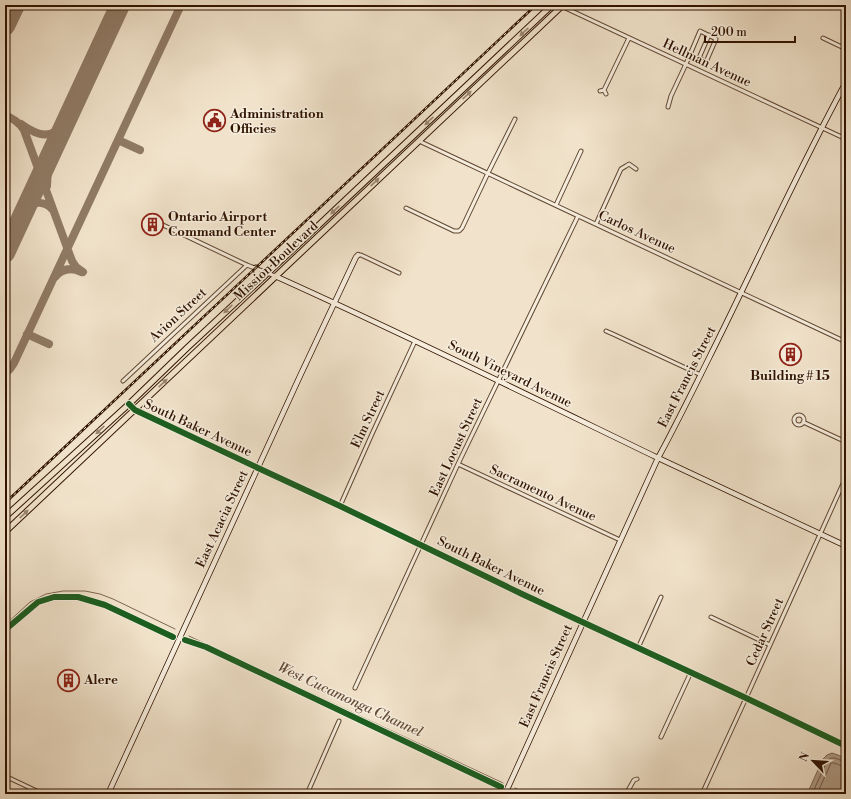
<svg xmlns="http://www.w3.org/2000/svg" width="851" height="799" font-family="'Libre Bodoni',serif">
<rect width="100%" height="100%" fill="#f1e3cb"/>
<filter id="stains"><feTurbulence type="fractalNoise" baseFrequency=".005" numOctaves="4"/><feColorMatrix values="0 0 0 0 .2 0 0 0 0 .09 0 0 0 0 .02 0 0 0 .5 -.17"/></filter>
<radialGradient id="worn" r=".72"><stop offset=".6" stop-color="#630" stop-opacity="0"/><stop offset="1" stop-color="#630" stop-opacity=".3"/></radialGradient>
<!-- water -->
<path fill="#af9c86" stroke="#7c6550" d="M832,753L838,755L846,759V794H807L823,759L827,755Z"/>
<g fill="none" stroke-linecap="round" stroke-linejoin="round">
<!-- shore -->
<path stroke="#705843" stroke-width="1" d="M812,794L827,761C833,754 839,761 846,762
M817,794L831,763C836,762 841,767 846,767"/>
<!-- stream -->
<path stroke="#7c6550" stroke-width="1" d="M5,625L30,602L46,594L63,591H85L100,594L113,599L175,629
M189,636L503,783
M515,788L527,794"/>
<!-- taxiway -->
<path stroke="#907b66" stroke-width="8" d="M5,115C13,119 19,122 24,130L72,261L76,267L83,272
M21,124C39,137 52,140 66,121
M118,140L140,150
M47,186L48,167L51,153
M25,210C34,200 45,201 53,210
M55,277C62,269 71,267 81,272
M27,334L49,344
M5,374L10,369L14,363L181,5"/>
<!-- runway -->
<path stroke="#907b66" stroke-width="20" d="M5,26L15,5
M5,253L120,5"/>
<defs>
<path id="street" d="M561,6L846,139
M823,38L846,49
M604,90L629,38
M600,91L604,90L606,94
M668,107L671,96L686,64L700,31L716,39L706,62L699,58L709,35
M419,141L846,342
M556,205L581,151
M406,208L454,231H459L462,228L488,173L515,119
M596,224L621,169L626,166L629,164L636,169
M163,225L247,265L275,276
M358,255H361L399,273
M606,331L615,335L701,375
M123,381L247,265
M794 420a5 5 0 1 1 10 0a5 5 0 1 1-10 0Z
M803,422L846,442
M458,464L620,540
M340,506L372,434L415,341
M711,617L770,645
M638,648L661,597
M355,688L458,464L578,216
M661,737L691,672
M5,776L43,794
M307,794L339,721
M626,794L634,780L637,779
M702,794L746,698L846,477"/>
<path id="secondary" d="M275,276C404,334 530,396 656,457C719,487 783,516 846,546
M129,404L135,410L258,468L340,506L522,594L746,698L846,746
M108,794L300,376L356,257L358,255
M505,794L658,458C676,425 692,392 709,358C755,266 797,172 846,82"/>
<path id="primary" d="M256,268L258,277L257,282
M5,517L129,404L188,347L288,254L552,5
M5,532L563,5"/>
</defs>
<!-- street casing -->
<use href="#street" stroke="#604733" stroke-width="5"/>
<!-- secondary casing -->
<use href="#secondary" stroke="#301300" stroke-width="6"/>
<!-- primary casing -->
<use href="#primary" stroke="#301300" stroke-width="7"/>
<!-- street -->
<use href="#street" stroke="#f6eddd" stroke-width="3"/>
<!-- secondary -->
<use href="#secondary" stroke="#f6eddd" stroke-width="4.5"/>
<!-- primary -->
<use href="#primary" stroke="#f1e3cb" stroke-width="5"/>
<defs>
<path id="rail" d="M5,503L536,5"/>
</defs>
<!-- rail casing -->
<use href="#rail" stroke="#301300" stroke-width="2.5"/>
<!-- rail -->
<use href="#rail" stroke="#f6eddd" stroke-width="1" stroke-dasharray="3" stroke-linecap="butt"/>
<!-- quiet -->
<path stroke="#8d6e63" stroke-width="5" stroke-dasharray="10 5" stroke-linecap="butt" d="M512,792L516,794"/>
<defs>
<path id="cycleway" d="M129,404L135,410L258,468L340,506L522,594L746,698L846,746
M5,630L38,602L54,597H78L105,605L173,637
M185,640L206,647L501,787"/>
</defs>
<!-- cycleway casing -->
<use href="#cycleway" stroke="#f6eddd" stroke-width="8"/>
<!-- cycleway -->
<use href="#cycleway" stroke="#1b5e20" stroke-width="6"/>
</g>
<!-- one-way arrows -->
<defs><path id="oneway-solid" d="M-6-.8H1V-3.2L6.5 0L1 3.2V.8H-6Z"/></defs>
<g fill="#9a8570">
<use href="#oneway-solid" transform="translate(524 32) rotate(137)"/>
<use href="#oneway-solid" transform="translate(467 95) rotate(-43)"/>
<use href="#oneway-solid" transform="translate(429 121) rotate(137)"/>
<use href="#oneway-solid" transform="translate(375 182) rotate(-43)"/>
<use href="#oneway-solid" transform="translate(335 210) rotate(137)"/>
<use href="#oneway-solid" transform="translate(228 309) rotate(137)"/>
<use href="#oneway-solid" transform="translate(163 383) rotate(-43)"/>
<use href="#oneway-solid" transform="translate(100 430) rotate(137)"/>
<use href="#oneway-solid" transform="translate(24 514) rotate(-43)"/>
</g>
<!-- icons -->
<defs>
<symbol id="civic-ring" viewBox="-11 -11 22 22"><circle r="9.5" fill="#f6eddd" stroke="#8f2418" stroke-width="1.5"/><path d="M-.6-6.5H3V-4.5H.6V-3L4-1V1h2V6H-6V1h2V-1L-.6-3ZM-1.2 2.5V6h2.4V2.5Z" fill="#8f2418"/></symbol>
<symbol id="building-ring" viewBox="-11 -11 22 22"><circle r="9.5" fill="#f6eddd" stroke="#8f2418" stroke-width="1.5"/><path d="M-4-6H4V6H1V3H-1V6H-4ZM-2.5-4.3h1.7v1.8h-1.7ZM.8-4.3h1.7v1.8H.8ZM-2.5-1h1.7V.8h-1.7ZM.8-1h1.7V.8H.8Z" fill="#8f2418"/></symbol>
</defs>
<g fill-rule="evenodd">
<use href="#civic-ring" x="202" y="108" width="25" height="25"/>
<use href="#building-ring" x="140" y="212" width="25" height="25"/>
<use href="#building-ring" x="778" y="342" width="25" height="25"/>
<use href="#building-ring" x="56" y="668" width="25" height="25"/>
</g>
<g text-anchor="middle" dominant-baseline="central" stroke-width="3" stroke-linejoin="round" paint-order="stroke">
<!-- street labels -->
<g font-size="13" fill="#301300" stroke="#f6eddd">
<text transform="translate(707 63) rotate(25)">Hellman Avenue</text>
<text transform="translate(637 232) rotate(25)">Carlos Avenue</text>
<text transform="translate(276 261) rotate(-43)">Mission Boulevard</text>
<text transform="translate(178 315) rotate(-43)">Avion Street</text>
<text transform="translate(510 374) rotate(26)">South Vineyard Avenue</text>
<text transform="translate(687 377) rotate(-63)">East Francis Street</text>
<text transform="translate(368 419) rotate(-65)">Elm Street</text>
<text transform="translate(198 428) rotate(25)">South Baker Avenue</text>
<text transform="translate(456 447) rotate(-65)">East Locust Street</text>
<text transform="translate(543 493) rotate(25)">Sacramento Avenue</text>
<text transform="translate(222 519) rotate(-65)">East Acacia Street</text>
<text transform="translate(491 566) rotate(26)">South Baker Avenue</text>
<text transform="translate(765 632) rotate(-66)">Cedar Street</text>
<text transform="translate(546 676) rotate(-66)">East Francis Street</text>
</g>
<!-- poi labels -->
<g font-size="13" font-weight="bold" fill="#301300" stroke="#f6eddd" text-anchor="start">
<text x="230" y="114">Administration<tspan x="230" dy="15">Officies</tspan></text>
<text x="168" y="217">Ontario Airport<tspan x="168" dy="15">Command Center</tspan></text>
<text x="790" y="376" text-anchor="middle">Building # 15</text>
<text x="84" y="680">Alere</text>
</g>
<!-- water labels -->
<g font-size="14" font-style="italic" fill="#634a36" stroke="#f6eddd">
<text transform="translate(350 700) rotate(25)">West Cucamonga Channel</text>
</g>
</g>
<!-- margin -->
<rect width="851" height="799" fill="none" stroke="#f1e3cb" stroke-width="20"/>
<rect x="6" y="6" width="839" height="787" fill="none" stroke="#301300" stroke-width="2"/>
<rect x="10" y="10" width="831" height="779" fill="none" stroke="#301300"/>
<!-- north arrow -->
<g transform="translate(813 761) rotate(295)" stroke="#f6eddd" stroke-width="3" paint-order="stroke">
<path d="M0-3L7 15L0 10L-7 15Z" fill="#301300"/>
<text y="-6" font-size="11" font-weight="bold" text-anchor="middle" fill="#301300">N</text>
</g>
<!-- scale -->
<path d="M705 36v6h90v-6" fill="none" stroke="#301300" stroke-width="2"/>
<text x="711" y="36" font-size="12" fill="#301300" stroke="#f6eddd" stroke-width="3" paint-order="stroke">200 m</text>
<rect width="100%" height="100%" filter="url(#stains)"/>
<rect width="100%" height="100%" fill="url(#worn)"/>
</svg>
